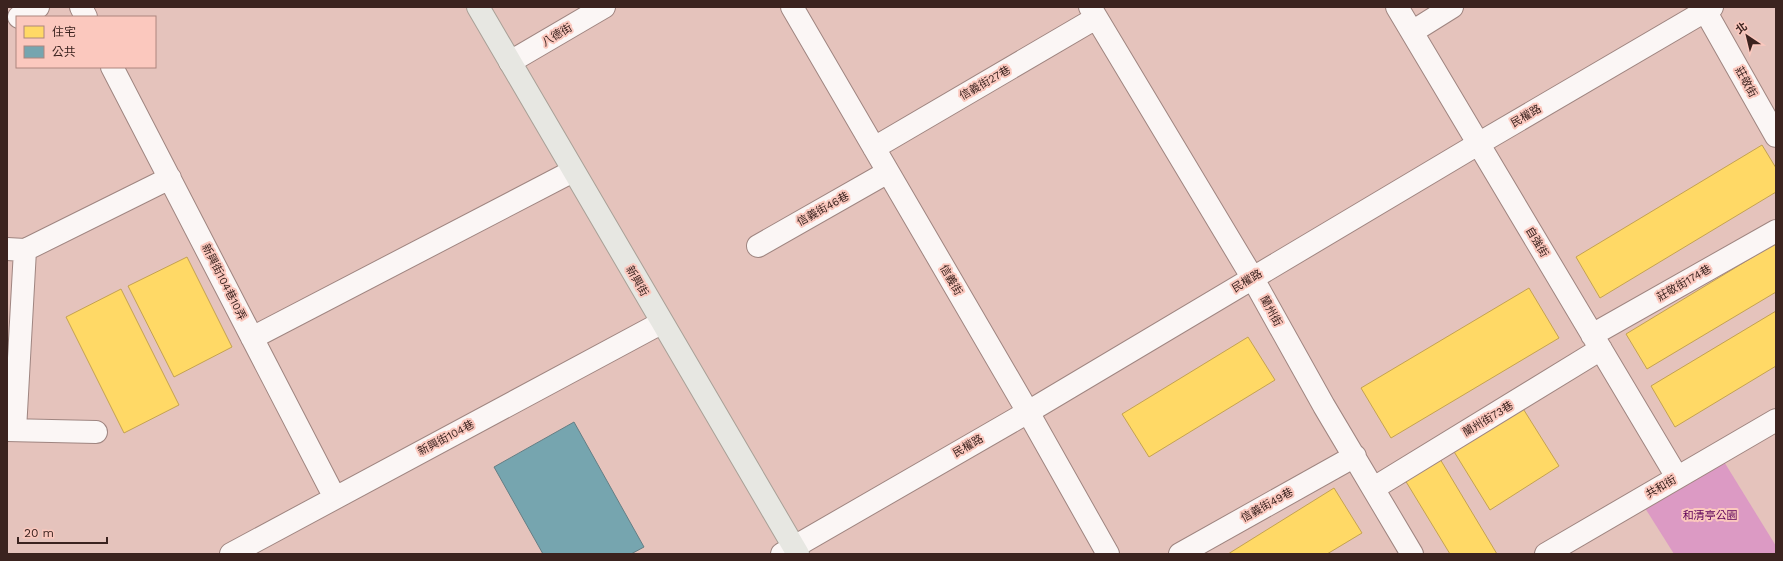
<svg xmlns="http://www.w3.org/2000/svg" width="1783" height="561" font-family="'Work Sans','Noto Sans TC',sans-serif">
<rect width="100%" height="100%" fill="#e5c3bc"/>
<!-- green -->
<path fill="#dc9ac4" d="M1723,460L1776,546V554H1674L1645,508Z"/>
<!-- homes -->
<path fill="#ffd966" stroke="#c4a251" d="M1762,145L1776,168V192L1600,298L1576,257Z
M1776,243V292L1647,369L1626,334Z
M187,257L232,347L174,377L128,286Z
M1529,288L1559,338L1391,438L1361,388Z
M121,289L179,405L124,433L66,317Z
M1776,311V366L1675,427L1651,386Z
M1248,337L1275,380L1149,457L1122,414Z
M1522,407L1559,466L1490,510L1453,450Z
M1437,454L1497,554H1450L1402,475Z
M1334,488L1362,533L1327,554H1228Z"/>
<!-- public -->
<path fill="#76a5af" stroke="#647e84" d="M574,422L644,547L631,554H543L494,467Z"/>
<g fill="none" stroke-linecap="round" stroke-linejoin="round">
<defs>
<path id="minor" d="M81,7L86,17
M792,7L1028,412L1108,554
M1090,7L1252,277L1324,406L1412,554
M1397,7L1677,477
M1703,7L1776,136
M19,17L38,7
M1412,32L1452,7
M510,62L604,7
M112,67L335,498
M874,148L1096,18
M758,246L888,172
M7,249L25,250L170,178
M1592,335L1776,231
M252,338L573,171
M7,430L96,432
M15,430L25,250
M1374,488L1601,349
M231,554L661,323
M782,554L1028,412L1478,144L1712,7
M1180,554L1355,456
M1546,554L1776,420"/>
<path id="major" d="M478,7L798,554"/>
</defs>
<!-- minor casing -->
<use href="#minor" stroke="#9f8580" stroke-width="24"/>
<!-- major casing -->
<use href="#major" stroke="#a9a097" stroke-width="24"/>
<!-- minor -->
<use href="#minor" stroke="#fbf6f5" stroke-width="22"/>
<!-- major -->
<use href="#major" stroke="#e7e7e2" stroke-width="22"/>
</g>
<g text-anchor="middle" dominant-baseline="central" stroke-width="4" stroke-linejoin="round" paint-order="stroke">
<!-- street labels -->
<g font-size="11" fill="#3b231f" stroke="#fbc8be">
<text transform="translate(557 35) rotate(-31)">八德街</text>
<text transform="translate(1746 82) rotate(61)">莊敬街</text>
<text transform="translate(985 83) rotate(-30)">信義街27巷</text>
<text transform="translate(1526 116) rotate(-30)">民權路</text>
<text transform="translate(823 209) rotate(-29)">信義街46巷</text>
<text transform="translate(1537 242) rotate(59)">自強街</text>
<text transform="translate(951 280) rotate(60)">信義街</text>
<text transform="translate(637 281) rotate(60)">新興街</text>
<text transform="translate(1247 281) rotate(-31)">民權路</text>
<text transform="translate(224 282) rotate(63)">新興街104巷10弄</text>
<text transform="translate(1684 283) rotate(-30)">莊敬街174巷</text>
<text transform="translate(1271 311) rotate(61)">蘭州街</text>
<text transform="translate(1488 419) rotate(-31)">蘭州街73巷</text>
<text transform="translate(446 438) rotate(-28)">新興街104巷</text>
<text transform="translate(968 446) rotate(-30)">民權路</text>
<text transform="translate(1661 487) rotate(-30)">共和街</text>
<text transform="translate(1267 505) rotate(-29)">信義街49巷</text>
</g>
<!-- park labels -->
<g font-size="11" fill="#5d0058" stroke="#fbc8be">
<text x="1710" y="515">和清亭公園</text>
</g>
</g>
<!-- border -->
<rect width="1783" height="561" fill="none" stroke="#3b231f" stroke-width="16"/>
<!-- legend -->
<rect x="16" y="16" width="140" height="52" fill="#fbc8be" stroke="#ae867e"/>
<rect x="24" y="26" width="20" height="12" fill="#ffd966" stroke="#ae867e"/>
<text x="52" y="36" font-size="12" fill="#3b231f">住宅</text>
<rect x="24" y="46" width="20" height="12" fill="#76a5af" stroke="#ae867e"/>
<text x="52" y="56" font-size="12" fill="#3b231f">公共</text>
<!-- north arrow -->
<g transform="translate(1747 36) rotate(325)" stroke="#fbc8be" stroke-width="3" paint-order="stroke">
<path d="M0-3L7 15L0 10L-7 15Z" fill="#3b231f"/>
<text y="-6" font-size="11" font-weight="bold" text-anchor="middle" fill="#3b231f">北</text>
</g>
<!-- scale -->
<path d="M18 537v6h89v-6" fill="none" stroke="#3b231f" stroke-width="2"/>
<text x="24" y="537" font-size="12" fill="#3b231f" stroke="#fbc8be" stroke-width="3" paint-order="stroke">20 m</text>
</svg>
